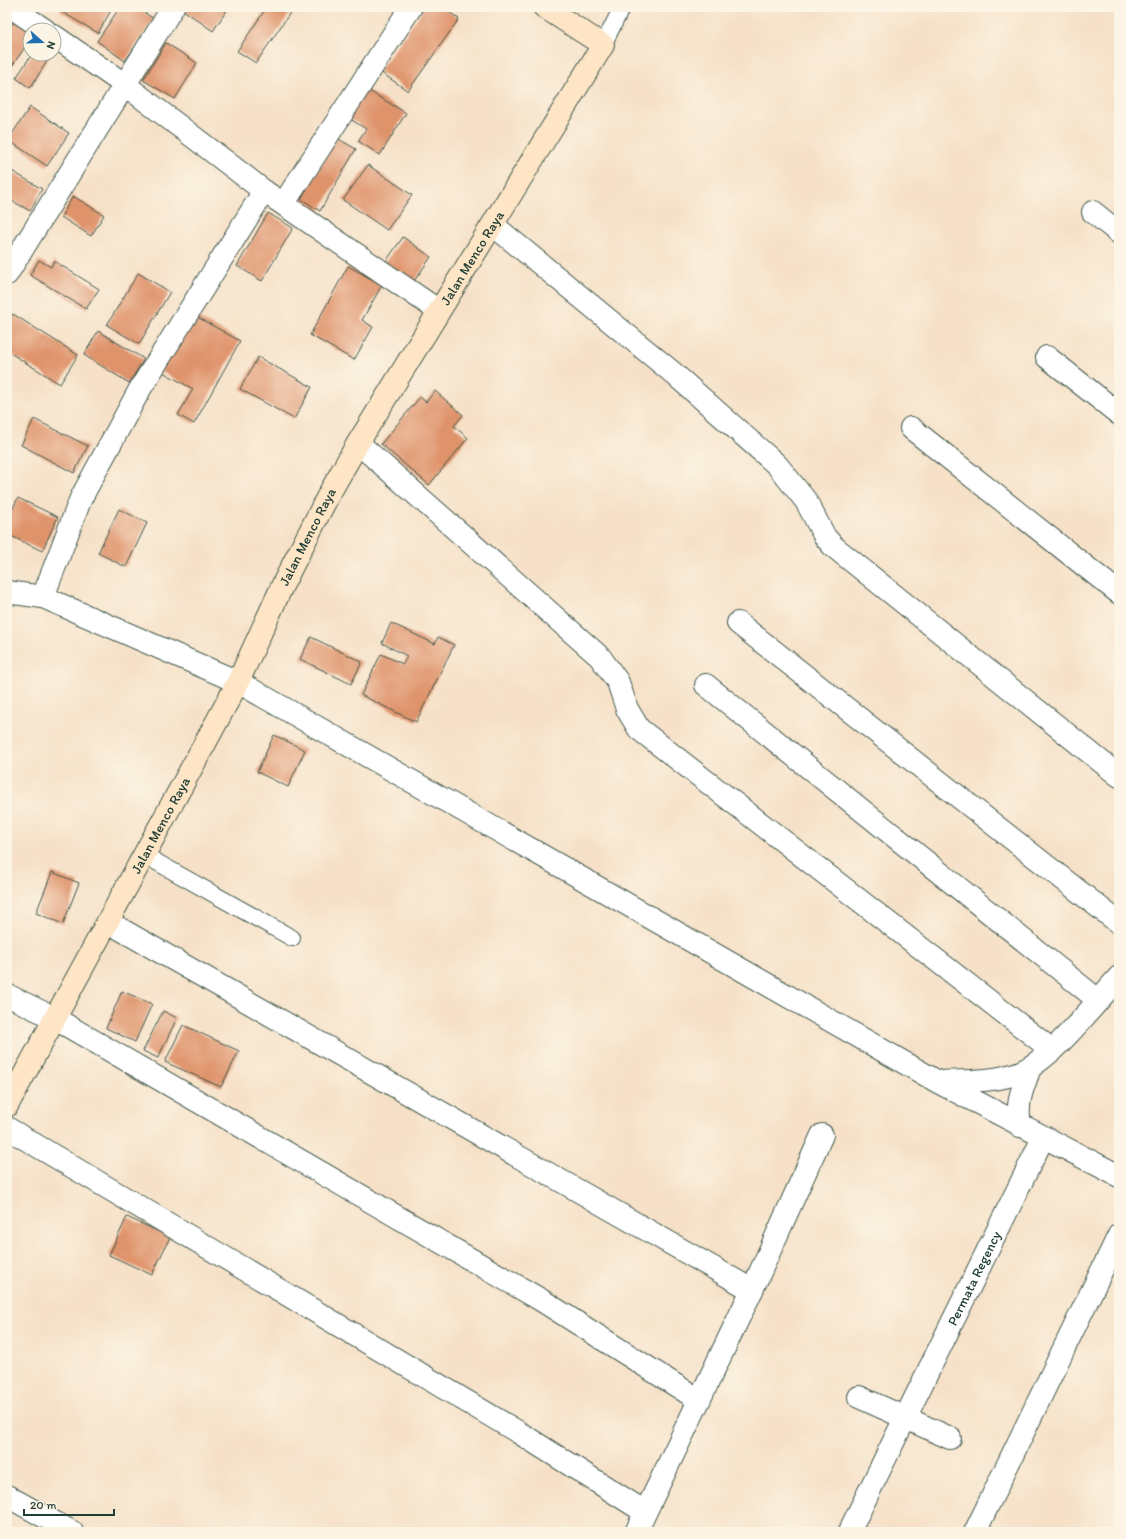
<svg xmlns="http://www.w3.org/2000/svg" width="1126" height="1539" font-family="Itim,sans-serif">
<rect width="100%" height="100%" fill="#fcf5e5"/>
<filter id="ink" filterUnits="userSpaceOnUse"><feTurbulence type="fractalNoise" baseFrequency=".025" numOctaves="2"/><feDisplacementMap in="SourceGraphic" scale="8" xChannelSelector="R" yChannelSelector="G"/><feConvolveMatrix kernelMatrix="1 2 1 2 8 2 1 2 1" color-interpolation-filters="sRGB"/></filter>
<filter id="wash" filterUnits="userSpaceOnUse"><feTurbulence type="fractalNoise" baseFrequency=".012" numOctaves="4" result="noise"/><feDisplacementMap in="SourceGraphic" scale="16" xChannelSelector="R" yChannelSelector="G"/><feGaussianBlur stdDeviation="0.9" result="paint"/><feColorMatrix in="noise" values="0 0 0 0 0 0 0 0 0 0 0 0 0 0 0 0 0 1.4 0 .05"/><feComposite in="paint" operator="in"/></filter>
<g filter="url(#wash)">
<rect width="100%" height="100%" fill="#f6e1c8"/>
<g id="blocks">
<!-- building -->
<path fill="#df936a" d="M62,7H113L98,33L60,11Z
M120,7H136L154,19L125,61L97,41Z
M179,7H229L213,31Z
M267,7H294L256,63L237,51Z
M425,7H442L459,19L408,91L379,71Z
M15,20L30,30V40L7,73V31Z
M166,43L197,63L175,99L143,80Z
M32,54L51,55L30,88L16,78Z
M364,88L406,113L380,155L358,141L366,129L347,117Z
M30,107L69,133L47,166L8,140Z
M337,138L356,149L320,211L301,199Z
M368,165L412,195L387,230L343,200Z
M7,168L42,189L30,211L7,198Z
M73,196L104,215L91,236L61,217Z
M268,213L293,228L262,281L237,266Z
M403,237L431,257L412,284L384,264Z
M39,260L51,267L54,261L99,289L86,309L30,275Z
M348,266L382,285L362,320L373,327L354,360L310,335Z
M138,273L170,292L139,344L107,325Z
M13,314L78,355L60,384L7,351V324Z
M192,314L240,341L194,424L178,415L193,389L161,371Z
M98,331L144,359L129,383L84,355Z
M258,357L312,387L294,419L240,389Z
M435,391L463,415L454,426L468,438L429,485L381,444L420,397L426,402Z
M34,419L88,446L74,473L21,445Z
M18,498L58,517L42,551L7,534V520Z
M119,509L147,523L126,567L98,553Z
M391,623L435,644L438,637L454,645L416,722L361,695L381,654L403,664L407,656L382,643Z
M311,637L362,662L351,684L300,659Z
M274,735L305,750L288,787L257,772Z
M52,872L79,883L63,924L36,913Z
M122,991L152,1004L135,1042L106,1028Z
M163,1011L177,1018L158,1058L143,1051Z
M183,1025L239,1051L221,1087L165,1062Z
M127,1217L170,1237L152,1275L109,1255Z"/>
</g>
</g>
<g filter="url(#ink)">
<use href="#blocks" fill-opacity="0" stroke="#3f564a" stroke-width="1"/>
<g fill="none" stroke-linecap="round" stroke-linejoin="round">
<defs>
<path id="lane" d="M603,45L622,7
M144,855L292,938"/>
<g id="street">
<path d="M11,7L45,30"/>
<path d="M54,36L124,84L264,191L439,311"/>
<path d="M284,203L411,7"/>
<path d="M1093,212L1119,233"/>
<path d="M493,225L672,372L777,465L806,501L825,537L833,546L1119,776"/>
<path d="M7,274L173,7"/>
<path d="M1047,357L1119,414"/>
<path d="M911,428L1119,593"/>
<path d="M358,443L600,657L618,682L627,709L639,729L1052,1050"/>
<path d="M7,592L43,597L238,682L938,1082L1119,1176"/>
<path d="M43,597L81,498L140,389L264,191"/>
<path d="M738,623L1119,923"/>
<path d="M706,685L1098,1000"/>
<path d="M108,922L752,1290"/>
<path d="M7,995L54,1018L541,1300L699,1400"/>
<path d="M939,1082C964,1081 994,1082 1018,1073C1051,1061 1094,1004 1119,977"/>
<path d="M1020,1126C1016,1102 1022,1090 1030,1068"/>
<path d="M7,1128L518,1432L645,1512"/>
<path d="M859,1397L950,1438"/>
<path d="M7,1496L72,1532"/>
<path d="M636,1532L752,1290L822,1135"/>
<path id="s1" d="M849,1532L1043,1138"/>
<path d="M975,1532L1119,1235"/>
</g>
<g id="secondary">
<path id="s2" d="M7,1106L209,736L238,682L283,584L329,494L358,443L603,45L544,7"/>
</g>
</defs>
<!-- lane casing -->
<use href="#lane" stroke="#3f564a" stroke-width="18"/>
<!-- street casing -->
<use href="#street" stroke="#3f564a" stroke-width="24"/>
<!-- secondary casing -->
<use href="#secondary" stroke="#3f564a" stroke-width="24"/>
<!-- lane -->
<use href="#lane" stroke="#fff" stroke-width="16"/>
<!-- street -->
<use href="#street" stroke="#fff" stroke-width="22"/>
<!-- secondary -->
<use href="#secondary" stroke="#fee5c5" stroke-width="22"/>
</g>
</g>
<g text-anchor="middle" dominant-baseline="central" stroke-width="3.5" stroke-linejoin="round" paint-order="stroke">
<!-- street labels -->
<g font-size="14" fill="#1f3d34" stroke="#fcf5e5">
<text stroke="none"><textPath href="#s2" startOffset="968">Jalan Menco Raya</textPath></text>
<text stroke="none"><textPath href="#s2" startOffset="644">Jalan Menco Raya</textPath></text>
<text stroke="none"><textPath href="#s2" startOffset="320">Jalan Menco Raya</textPath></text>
<text stroke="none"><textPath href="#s1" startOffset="283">Permata Regency</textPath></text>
</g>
</g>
<!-- margin -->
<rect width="1126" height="1539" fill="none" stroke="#fcf5e5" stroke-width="24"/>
<!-- north arrow -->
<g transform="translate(42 42) rotate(110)"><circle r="19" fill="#fcf5e5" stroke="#a4ab9e"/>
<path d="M0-3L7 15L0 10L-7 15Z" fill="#1f6fb2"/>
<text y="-6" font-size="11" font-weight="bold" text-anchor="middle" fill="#1f3d34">N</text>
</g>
<!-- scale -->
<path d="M24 1509v6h90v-6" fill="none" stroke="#1f3d34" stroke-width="2"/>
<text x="30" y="1509" font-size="12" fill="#1f3d34" stroke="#fcf5e5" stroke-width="3" paint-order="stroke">20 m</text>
</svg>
